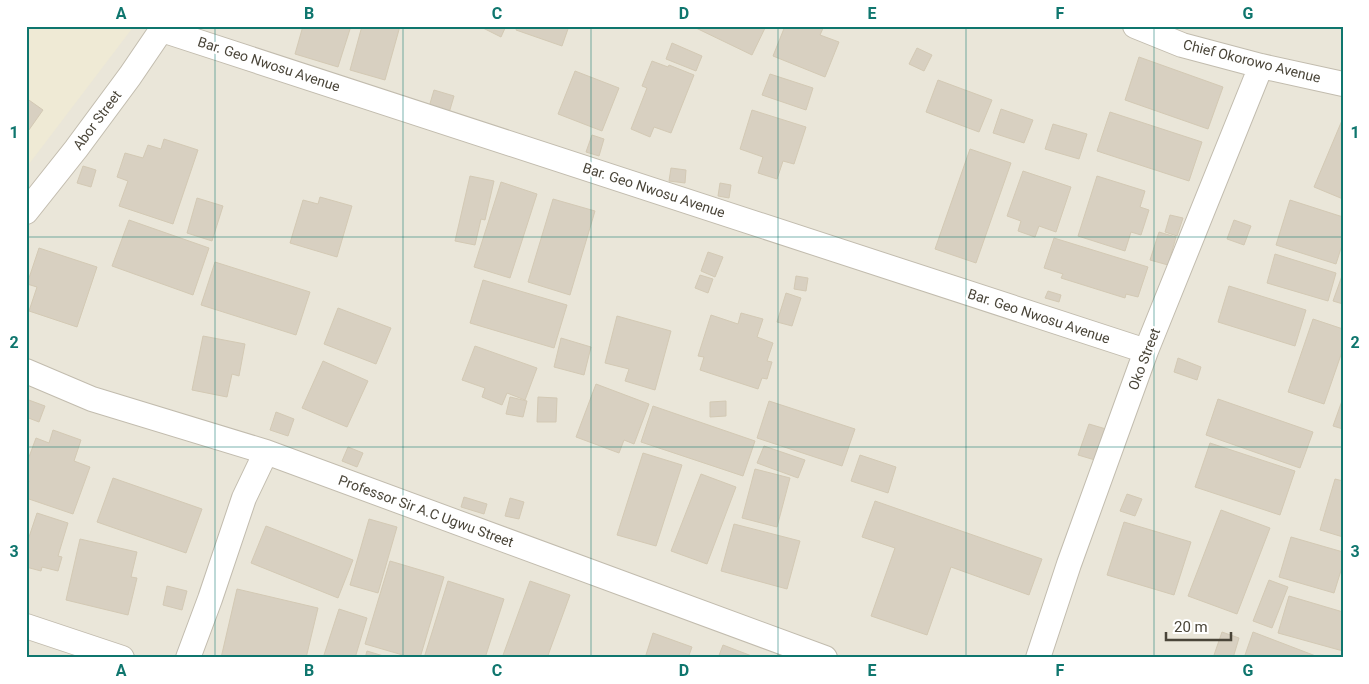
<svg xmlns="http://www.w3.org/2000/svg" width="1369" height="684" font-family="Roboto,sans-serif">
<rect width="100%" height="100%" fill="#f6f3eb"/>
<!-- residential -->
<path fill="#eae6d9" d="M26,26H1343V658H26Z"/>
<!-- education -->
<path fill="#efead5" d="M26,26H134L26,168Z"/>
<!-- building -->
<path fill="#d8d0c1" stroke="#d3c9b4" d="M303,26H351L338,67L295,54Z
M362,26H400L385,80L350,70Z
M479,26H506L501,37Z
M517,26H569L562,46L516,30Z
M697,26H766L752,55L696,28Z
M785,26H824L820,35L839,42L825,77L773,56Z
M672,43L702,56L696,71L666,59Z
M917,48L932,55L924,71L909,64Z
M1139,57L1223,87L1208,129L1125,100Z
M652,61L668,67L669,65L694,75L671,133L654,127L650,137L631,129L647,88L642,86Z
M575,71L619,88L602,131L558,114Z
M770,74L813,88L806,110L762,95Z
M938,80L992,100L979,132L926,112Z
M434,90L454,96L449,113L429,107Z
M26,98L43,110L26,134Z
M1001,109L1033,120L1024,143L993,133Z
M752,110L806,127L794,164L783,161L777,179L758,173L763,157L740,149Z
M1110,112L1202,142L1189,181L1097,151Z
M1343,118V199L1314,187Z
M1053,124L1087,134L1079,159L1045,149Z
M592,135L604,139L599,156L586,152Z
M164,139L198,150L173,224L119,206L128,181L117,177L125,153L143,158L148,145L161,149Z
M970,149L1011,163L976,263L935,249Z
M83,166L96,170L91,187L77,183Z
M671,168L686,170L685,183L669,181Z
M1023,171L1071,187L1056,232L1039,226L1035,237L1018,231L1021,221L1007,216Z
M470,176L494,181L485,220L481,219L475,245L455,241Z
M1097,176L1145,191L1140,207L1149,210L1141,235L1131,232L1125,251L1078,236Z
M501,182L537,194L510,278L474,267Z
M720,183L731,185L729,198L718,196Z
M320,197L352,206L337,257L290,243L303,200L318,204Z
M197,198L223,206L212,241L187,233Z
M553,199L595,211L570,295L528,282Z
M1290,200L1343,217V242L1336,264L1276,245Z
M1170,215L1183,218L1177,236L1165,232Z
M129,220L209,248L193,295L112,266Z
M1234,220L1251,226L1244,245L1227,239Z
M1159,232L1176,237L1168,265L1150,260Z
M1054,238L1148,267L1138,297L1126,294L1125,298L1061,278L1063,274L1044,268Z
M39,248L97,267L77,327L29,311L37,287L27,284Z
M708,252L723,257L715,277L701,271Z
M1275,254L1336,273L1328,301L1267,283Z
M215,262L310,292L296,335L201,305Z
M1343,273V304L1333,301Z
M700,275L713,279L708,293L695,288Z
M796,276L808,278L806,291L794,289Z
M483,280L567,305L554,348L470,323Z
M1229,286L1306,310L1295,346L1218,322Z
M1048,291L1061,295L1059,302L1045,298Z
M786,293L801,298L792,326L777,322Z
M338,308L391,328L376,364L324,344Z
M741,313L763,319L757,337L773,343L767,361L772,362L767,379L762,378L758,389L700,370L704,357L698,356L711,315L738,324Z
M617,316L671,331L655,390L625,381L629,369L605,363Z
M1313,319L1343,329V349L1324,404L1288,392Z
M203,336L245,344L239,376L232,374L227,397L192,390Z
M561,338L591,347L584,375L554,367Z
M475,346L537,368L525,400L507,393L502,405L482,397L485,388L462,380Z
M1178,358L1201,367L1197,380L1174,372Z
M323,361L368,381L347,427L302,408Z
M596,384L649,404L634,444L624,440L619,453L576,437Z
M510,397L527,401L523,417L506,414Z
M538,397L557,398L556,422H537Z
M1343,398V429L1333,426Z
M26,399L45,406L39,422L26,417Z
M1218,399L1313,432L1300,468L1206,435Z
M726,401V416L710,417V402Z
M769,401L855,429L842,466L757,438Z
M653,406L755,441L743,476L641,442Z
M276,412L294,419L288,436L270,430Z
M1089,424L1106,429L1095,460L1078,455Z
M53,430L81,440L74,461L90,467L73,514L26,498V489L29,481L26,480V465L36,438L49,443Z
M1210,443L1295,471L1280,515L1195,487Z
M764,446L805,460L798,478L757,463Z
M348,447L363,453L357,467L342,461Z
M643,453L682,465L656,546L617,535Z
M860,455L896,467L888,493L851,481Z
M755,469L790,478L777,527L742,518Z
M701,474L736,487L707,564L671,551Z
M113,478L202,509L186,553L97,522Z
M1335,479L1343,481V537L1320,530Z
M1127,494L1142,499L1135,516L1120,511Z
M464,497L487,504L484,514L461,507Z
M510,498L524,502L519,519L505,516Z
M875,501L1042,559L1029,595L951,567L927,635L871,616L895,548L862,537Z
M1221,510L1270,528L1237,614L1188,596Z
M37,513L68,523L58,556L62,557L58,571L42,567L41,571L26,567V546Z
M369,519L397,527L378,593L350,585Z
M1124,522L1191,542L1174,595L1107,575Z
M734,524L800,541L787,589L721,571Z
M266,526L353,560L338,598L251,563Z
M1291,537L1343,552V564L1334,593L1279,577Z
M80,539L137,552L131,577L137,578L128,615L66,600Z
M390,561L444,577L420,658H413L365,644Z
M1269,580L1288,587L1272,628L1253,621Z
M448,581L504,599L485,658H424Z
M530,581L570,595L547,658H502Z
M167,586L187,591L182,610L163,605Z
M237,589L318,608L306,658H221Z
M1289,596L1343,612V651L1278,633Z
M339,609L367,618L355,658H323Z
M1222,632L1239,638L1233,658H1213Z
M1253,632L1321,658H1244Z
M653,633L692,647L688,658H645Z
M723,645L757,658H718Z
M367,651L390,658H365Z"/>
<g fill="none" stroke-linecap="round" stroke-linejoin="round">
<defs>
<path id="minor" d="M1135,26L1182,45L1261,66L1343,84
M162,30L1146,351
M26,212L76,149L130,76L164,26
M26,371L92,399L266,452L825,658
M26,626L122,658
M188,658L210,599L244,498L266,452
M1038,658L1069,564L1146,351L1261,66"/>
</defs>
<!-- minor casing -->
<use href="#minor" stroke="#c2bcae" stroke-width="26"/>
<!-- minor -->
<use href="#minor" stroke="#fff" stroke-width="24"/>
</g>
<!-- grid -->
<path fill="none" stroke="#0f766e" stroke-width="1" stroke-opacity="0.55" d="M215,26V658M403,26V658M591,26V658M778,26V658M966,26V658M1154,26V658M26,237H1343M26,447H1343"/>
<g text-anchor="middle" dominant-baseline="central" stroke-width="4.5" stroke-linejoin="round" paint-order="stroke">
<!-- street labels -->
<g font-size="14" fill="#4a4539" stroke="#fff">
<text transform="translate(1252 61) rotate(14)">Chief Okorowo Avenue</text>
<text transform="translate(269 64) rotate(18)">Bar. Geo Nwosu Avenue</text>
<text transform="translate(97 120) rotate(-53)">Abor Street</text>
<text transform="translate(654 190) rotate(18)">Bar. Geo Nwosu Avenue</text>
<text transform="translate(1039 316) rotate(18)">Bar. Geo Nwosu Avenue</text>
<text transform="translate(1144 359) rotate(-69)">Oko Street</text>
<text transform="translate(426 511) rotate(20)">Professor Sir A.C Ugwu Street</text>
</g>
</g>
<!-- border -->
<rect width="1369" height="684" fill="none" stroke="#ffffff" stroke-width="55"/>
<!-- scale -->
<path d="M1166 632v8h65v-8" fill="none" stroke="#4a4539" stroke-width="2.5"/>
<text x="1174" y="632" font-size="15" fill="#4a4539" stroke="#ffffff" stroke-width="4" paint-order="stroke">20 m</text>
<rect x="28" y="28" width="1314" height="628" fill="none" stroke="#0f766e" stroke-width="2"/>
<g font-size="16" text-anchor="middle" font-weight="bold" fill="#0f766e">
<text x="121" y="19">A</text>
<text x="309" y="19">B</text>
<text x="497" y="19">C</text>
<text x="684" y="19">D</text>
<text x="872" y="19">E</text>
<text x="1060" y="19">F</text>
<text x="1248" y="19">G</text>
<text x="14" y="138">1</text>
<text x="1355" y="138">1</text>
<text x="14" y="348">2</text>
<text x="1355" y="348">2</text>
<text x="14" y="557">3</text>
<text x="1355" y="557">3</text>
<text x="121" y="676">A</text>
<text x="309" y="676">B</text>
<text x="497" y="676">C</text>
<text x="684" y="676">D</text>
<text x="872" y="676">E</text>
<text x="1060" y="676">F</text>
<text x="1248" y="676">G</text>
</g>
</svg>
